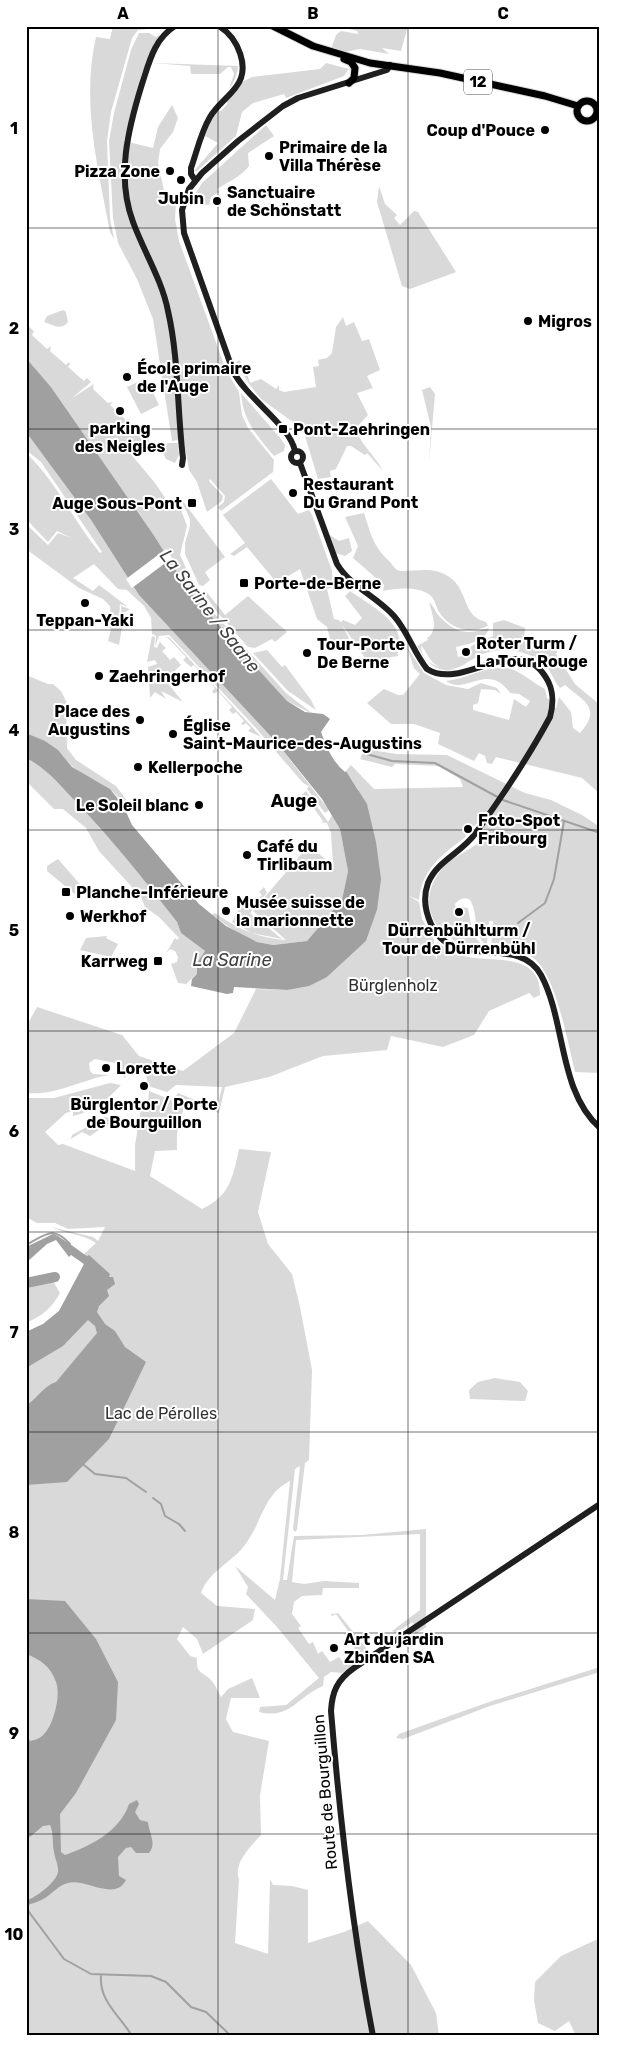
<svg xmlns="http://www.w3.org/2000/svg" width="626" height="2062" font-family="Rubik,sans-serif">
<rect width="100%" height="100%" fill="#fff"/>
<!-- green -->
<path fill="#d9d9d9" d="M113,26H148L147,29L138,30L132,38L111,112L107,141L110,218L114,239L110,232C98,169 81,102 96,37L110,39Z
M344,26H408L401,51L382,48L389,54L360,49L345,52L331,49L336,35L341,31L358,34L357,31L344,28Z
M139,33H149L156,37L160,34L142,73L124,141L153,148L158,127L172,105L178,118L173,132L160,149L158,163L164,190L176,203L175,219L179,241L226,370L239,392L242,415L248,428L274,460L273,472L221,511L218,507L224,502L225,496L210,479L209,481L223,496L222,501L207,512L197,482L189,470L183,435L178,440L172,441L153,319L137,279L118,243L113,218L109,141L114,113L131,50Z
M153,63L238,66C237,75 235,82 229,89L234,74L231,67H228L220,74H191L190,66Z
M326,63L349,69L350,71L348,70L344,76L286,98L284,94L253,103L242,112L236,136L197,171H194L218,143L205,136L210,121L217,110L221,111L228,103L225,101L242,82L252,77L320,69Z
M266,125L274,136L248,153L249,166C242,176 228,182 217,189L219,192L211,197L209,205L190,203L202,183Z
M379,186L385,204L397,215L394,218L400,225L414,211L418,212L456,272L410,289L402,286L377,202Z
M63,310L66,312L68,322C61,331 53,325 44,322L47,316Z
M343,317L346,326L354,322L362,341L369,339L380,370L367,376L373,388L357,393L368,415L356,428C357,440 377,458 383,471L367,453L365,455L351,446H347L336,469L330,471L331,477L318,479L305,436L297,425L261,399L249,384L236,362L240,360L242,368L245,367L250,383L261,379L276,389L279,385V390L284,392L316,387L313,367L319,366L318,360L327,358L332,353L336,327Z
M28,326L34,331L32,335L47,349L51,346L50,351L66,365L69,362L70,364L68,367L84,381L87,378L91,382L72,398L94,384L93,389L108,403L113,402L110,405L126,420L130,419L128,422L142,438L145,435L151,444L130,453L155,483L174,511L180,507L187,526L180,555L194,585L212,611L286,693L313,714L287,701L245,655L188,589L153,534L51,387L26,358V327Z
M146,378L159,405L141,414L127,387Z
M430,387L435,394L429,463L431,427L422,390Z
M241,393L281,439L285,445L284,451L274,456C257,436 243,421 241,393Z
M26,432L91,520L139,595L277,743L329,810L325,813L307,789L309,786L303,783L255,727L169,635L159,636L155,646L156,636L152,634L151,618L144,606L127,590L118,589L94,564L73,578L93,591L99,585L128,607L120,604L119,620L122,621L121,606L130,609L124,613L126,621H123L119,645L108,641L111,629L108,627L111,615L110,606L103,599L79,588L26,549V524L48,545L58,533L72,538L57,531L48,542L26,519L27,454C56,481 74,522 100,553L102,552L41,462L26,450Z
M168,443H178L179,455L175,463L166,459L161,449Z
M271,479L298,514L309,510L312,515L332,571L333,587L327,589L334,619L339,620L349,638L345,645L330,639L327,627L317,619L300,569L277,583L247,547L234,556L230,554L245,543L223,515Z
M179,496L225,557L205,572L210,580L203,586L199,585L185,554V543L190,526V519Z
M364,513C371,535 373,546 390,562C394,566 394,570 401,571C420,571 436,566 452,579C468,592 463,617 486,622L488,626C470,634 451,630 439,612C436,607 435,599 430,595C418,586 396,588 383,591L384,585L353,558L358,546L345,517Z
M330,535L339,541L349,538L352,551L345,556L336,553Z
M205,590L225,615L248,596L287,632L275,642L272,639L255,648L248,647L217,612L203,592Z
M350,591C365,602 395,617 399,637C401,644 397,648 398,656L368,661C357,648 351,636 340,623L343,620L355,625L362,618L345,596Z
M429,602C434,606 436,614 441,618C458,635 469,634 489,628C485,642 468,644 456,647L458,657L470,654L471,646L493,636V623L504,620L525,628L524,639L528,649L540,647V641L555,643L558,649L556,654L575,684L600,705V794L582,778L496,757L492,764L487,763L485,756L479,753L474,761L438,744L440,733L414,724H391L367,703L384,689L398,695H403L420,674L414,668L407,647L424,673L446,685L468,689L481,683L497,688L501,694L495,690L481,689L478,703L473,705V710L509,720L514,699L526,707L530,701L519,694L510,693C488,661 465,696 446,681C467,679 490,663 511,669C523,673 533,683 545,689L547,698L550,700L551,708H556L559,697L571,712L573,728L580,733C602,708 585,702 565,685L560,688C553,681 552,670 543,663C528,650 498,646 480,655C465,662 457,675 438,666C428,661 427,651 421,646C422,665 442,669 458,670C436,673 428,664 417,646L428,640L427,638C440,630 431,611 429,602Z
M152,636L155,637L154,647L157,648L161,639L160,642L166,648L162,651L170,660L174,657L181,665L165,680L183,702L161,691L166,699L155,692L150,698L148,667L157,664L155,660L147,662Z
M169,637L287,765L261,737L248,731L251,728L246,723L243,725L241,724L244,721L236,712L233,714L229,710L232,707L218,691L214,694L212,691L215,688L205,677L202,680L197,675L200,672L194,665L191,667L183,660L186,657L168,638H164Z
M267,650L282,667L285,665L311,700L316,710L288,691L253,653Z
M26,675L48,684H53L61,691L66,701L67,748L76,760L116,786L128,802L125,811C118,785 91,782 73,767C67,762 63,755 57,750C48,742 37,738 26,733Z
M364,749L397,754L447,755L525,793L551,800L582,815L600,827V1073L575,1072C568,1044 556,973 532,957C520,949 506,948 491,947L493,921H489L487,943L486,945C472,933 479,914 470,900C464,896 459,899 455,904L457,914H460L462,907L468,908L473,935L485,948C442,948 411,908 441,870C452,855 468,853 480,841L485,842L489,836L479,822L473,827H469L464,831L466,836L463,839C440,856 422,870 419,900L409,896L419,902L422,919L434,940L435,956L437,960V942C446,949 456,955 468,957C497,962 541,953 540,995L534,998L529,993L489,1011L474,1035L443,1047L391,1036L387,1050L323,1056L269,1077L225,1087L219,1113L176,1096L178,1093L217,1109L222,1087L176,1085L167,1092L148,1086L146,1073L127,1071L125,1078L119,1073L115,1063L95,1059L89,1063L90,1071L93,1074L110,1075C82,1079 57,1096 26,1093V1027L37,1007L122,1035L139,1056L183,1071L234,1033L256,989L287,990L327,977L366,941L377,910L358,789L346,771L351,765L374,789L463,787L460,779L438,766L395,764L392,767L360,759Z
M26,758C46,768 60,785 75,801C112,839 144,880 177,922L181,933L205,951L197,963V974L186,984L178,983L171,964L177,962L178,957L175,951L170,949L166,953L175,938L177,940L179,938L159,917L145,907L141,897L99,851L86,828L63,809H54L26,781Z
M306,791L328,822L332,815L340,829L348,871L342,901L307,941L273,945L257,942L242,936L212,915L215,913C238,929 258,938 286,940L253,911L309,845L333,866L331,833L327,823L321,822L323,821L311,804L307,806L299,797Z
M58,859L84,889L77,896L47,871V866Z
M264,887L267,893L250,913L282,939L252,933L232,922L241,905L254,902L262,895L259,892Z
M107,936L106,938L118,944L111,957L80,950L86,938Z
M110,1083L121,1085C106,1101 94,1111 73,1116V1111L66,1113L45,1132L58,1145L63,1144L135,1171V1145L142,1103H148L149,1091L181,1104L184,1107L177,1134V1150L155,1151L150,1176L202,1209C230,1196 233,1177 239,1149L271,1152L258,1212L268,1244L292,1274L300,1307L312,1370L309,1460L305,1463L297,1530L295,1532L293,1529L300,1466L295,1469L283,1580H287L294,1536L362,1535L426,1529V1627L415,1635L413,1622L395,1633L392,1631L420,1610V1534L296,1540L292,1582L304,1584L324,1581L359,1583V1588H323L322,1595L302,1596L294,1602L292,1614L301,1626L298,1628L309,1644L313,1642L318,1654L322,1651L330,1662L339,1657L342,1661L347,1658L349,1661L355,1657L353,1654L357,1652L344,1634L348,1631L336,1614L332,1616L331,1614L338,1613L370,1653L342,1673L331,1672L324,1677L323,1686C298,1696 290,1720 259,1712L260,1707L286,1705L319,1678L277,1627L246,1594L248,1587L235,1566L275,1600L280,1579L290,1481C264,1494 263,1519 247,1542C234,1562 209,1570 201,1593L217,1606L255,1609L253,1620L203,1654L197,1639L183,1627L177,1639L190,1656L197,1658C196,1674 202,1671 211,1680C215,1684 218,1692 221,1697L228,1689L252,1678L260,1698H231L226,1719L233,1732L269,1741L260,1795L261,1835C250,1847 233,1863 239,1880L235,1943L268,1954L270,1879L273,1885L292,1886L308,1890V1943L344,1932L368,1921L411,1965L436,2013L439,2036H26V1332L43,1324L59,1311L84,1265L81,1262L84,1254L96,1243C83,1234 66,1234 51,1227L93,1237L98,1241L105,1227L68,1229L55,1223H37L26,1217V1098H54Z
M105,1117L109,1118L111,1122L90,1136L82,1132L71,1139L72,1135Z
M53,1281L60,1293C52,1308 42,1316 26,1323V1286Z
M495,1378L520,1382L528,1391L525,1401L470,1399L469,1390L478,1382Z
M600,1667V1672L490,1706L403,1739L396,1738L399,1734L489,1702Z
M600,1938V2036H576L569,2021L555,2031L538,2023L534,2000L535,1982L561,1956Z"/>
<!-- water -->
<path fill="#a0a0a0" d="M26,358L51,387L153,534L188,589L245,655L287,701L305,712L323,714L330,719L321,732C327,748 332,761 345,772L346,771L367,804L376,842L381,879L377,910L366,941L327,977L309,986L287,990L234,987L233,993L227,994L191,986L192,979L197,974V963L205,951L181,933L177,922C144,880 112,839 75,801C60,785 46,768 26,758V733L45,741L58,750L72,767L110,789L123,805L132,825L199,904L226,926L257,942L273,945L307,941L342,900L348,871L340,829L322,799L277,743L139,595L91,520L26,432Z
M53,1234C60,1236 79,1251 87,1256L89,1255L110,1274L109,1277H113L115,1284L107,1290L109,1296L99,1306L97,1312L105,1324L115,1331L125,1347L146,1362L109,1439L67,1482L26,1485V1406C37,1398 44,1386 56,1382L97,1333L95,1326L88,1320L63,1346L26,1368V1332L43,1324L59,1311L84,1264L71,1255L69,1257L56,1240L47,1244L27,1262L26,1247Z
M26,1599L65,1601L96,1639L118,1682L116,1720L76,1793L60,1814L61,1852L65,1855C91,1846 120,1831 129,1804L137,1800L139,1804L135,1812L140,1820L148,1822C149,1833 157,1844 149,1853H136L131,1847L126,1848L118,1857L119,1876L126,1880C115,1902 85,1878 68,1883C59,1885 53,1893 45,1898C39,1902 32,1903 26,1906V1901C36,1897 56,1883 58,1872C59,1866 55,1859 54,1852C52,1842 54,1834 50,1825L43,1826L26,1840V1671L29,1691L28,1738L30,1741C35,1740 41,1738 44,1734C54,1724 61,1695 56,1682C51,1667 40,1659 26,1654Z"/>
<!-- pier -->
<path fill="#fff" d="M166,549L172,558L132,588L126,579Z"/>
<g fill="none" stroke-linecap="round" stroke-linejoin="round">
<!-- stream -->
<path stroke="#a0a0a0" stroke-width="2" d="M363,753L392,761L435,763L503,800L600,833
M518,923L545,903L554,879L564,821
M26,1245C45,1235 53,1225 70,1244
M84,1465L95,1474L126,1478L146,1492
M153,1498L161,1504L165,1516L179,1524L185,1531
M26,1908L64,1959L91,1974L151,1976L166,1982L191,2007L206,2012L231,2036
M101,1976C99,2001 120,2016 132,2036"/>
<!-- river -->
<path stroke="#a0a0a0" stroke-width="10" d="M26,1283L55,1277"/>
<defs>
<path id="primary" d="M273,26L313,46L370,63L440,73L545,96L578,106
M344,59L351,62L355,68L354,78L349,83
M577 111a10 10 0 1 1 20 0a10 10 0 1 1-20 0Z"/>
</defs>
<!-- primary casing -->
<use href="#primary" stroke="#dbdbdb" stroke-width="9"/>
<!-- secondary -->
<path stroke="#1f1f1f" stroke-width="6" d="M175,26C154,39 149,63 142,84C128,129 116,177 133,222C144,252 162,280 168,311C179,359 177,410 183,458L182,465
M195,180L191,174V168C197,151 201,132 210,117C217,105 228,98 236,87C251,68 238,38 219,26
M291 457a6 6 0 1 1 12 0a6 6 0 1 1-12 0Z
M295,451C289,424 248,400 233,371L184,233L182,210L189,189L202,173L238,141L283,106L298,98L387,70L390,65
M300,463L337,564C351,587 376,596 394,616C408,632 414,653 427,669C463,692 516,631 545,676C554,689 554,702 550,717C529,756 501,798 475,834C461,853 437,861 428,883C423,897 425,911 431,924C452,972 518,933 541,975C566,1021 558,1091 600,1128
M373,2036C352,1928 340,1820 331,1711C332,1692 337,1680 354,1668L600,1504"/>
<!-- primary -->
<use href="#primary" stroke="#000" stroke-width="7"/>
</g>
<!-- grid -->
<path fill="none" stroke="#000" stroke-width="1" stroke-opacity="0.55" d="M218,26V2036M408,26V2036M26,228H600M26,429H600M26,630H600M26,830H600M26,1031H600M26,1232H600M26,1432H600M26,1633H600M26,1834H600"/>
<!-- markers -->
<g fill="#000" stroke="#fff" stroke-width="2">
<circle cx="545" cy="130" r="5"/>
<circle cx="269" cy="156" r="5"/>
<circle cx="170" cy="171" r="5"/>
<circle cx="181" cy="180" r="5"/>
<circle cx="217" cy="201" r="5"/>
<circle cx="528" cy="321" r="5"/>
<circle cx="127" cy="377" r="5"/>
<circle cx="120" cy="411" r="5"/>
<rect x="278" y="424" width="10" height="10" rx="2.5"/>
<circle cx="293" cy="493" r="5"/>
<rect x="187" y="498" width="10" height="10" rx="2.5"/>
<rect x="239" y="578" width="10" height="10" rx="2.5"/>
<circle cx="85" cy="603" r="5"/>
<circle cx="466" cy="652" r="5"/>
<circle cx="307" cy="653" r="5"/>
<circle cx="99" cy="676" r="5"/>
<circle cx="140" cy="720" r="5"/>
<circle cx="173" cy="734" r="5"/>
<circle cx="138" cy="767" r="5"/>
<circle cx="199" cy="805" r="5"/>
<circle cx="468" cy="829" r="5"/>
<circle cx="247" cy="855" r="5"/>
<rect x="61" y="887" width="10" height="10" rx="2.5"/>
<circle cx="226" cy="911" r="5"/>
<circle cx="459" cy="912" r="5"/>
<circle cx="70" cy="916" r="5"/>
<rect x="153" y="956" width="10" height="10" rx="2.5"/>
<circle cx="106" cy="1068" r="5"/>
<circle cx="144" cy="1086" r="5"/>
<circle cx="334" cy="1648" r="5"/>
</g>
<g text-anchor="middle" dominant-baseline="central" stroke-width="4" stroke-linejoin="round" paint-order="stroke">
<!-- shield labels -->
<rect fill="#fff" stroke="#4c4c4c" stroke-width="1" x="464" y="69.5" width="28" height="25" rx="4"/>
<g font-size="15" font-weight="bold" fill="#000">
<text x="478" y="82">12</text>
</g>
<!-- poi labels -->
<g font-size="16" font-weight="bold" fill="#000" stroke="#fff" text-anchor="start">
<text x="535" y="130" text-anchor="end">Coup d'Pouce</text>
<text x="279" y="147">Primaire de la<tspan x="279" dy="18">Villa Thérèse</tspan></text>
<text x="160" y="171" text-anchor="end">Pizza Zone</text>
<text x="227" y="192">Sanctuaire<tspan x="227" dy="18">de Schönstatt</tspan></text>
<text x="181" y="198" text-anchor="middle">Jubin</text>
<text x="538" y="321">Migros</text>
<text x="137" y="368">École primaire<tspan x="137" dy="18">de l'Auge</tspan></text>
<text x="120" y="428" text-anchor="middle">parking<tspan x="120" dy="18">des Neigles</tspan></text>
<text x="293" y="429">Pont-Zaehringen</text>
<text x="303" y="484">Restaurant<tspan x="303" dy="18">Du Grand Pont</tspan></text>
<text x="182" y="503" text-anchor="end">Auge Sous-Pont</text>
<text x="254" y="583">Porte-de-Berne</text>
<text x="85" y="620" text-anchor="middle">Teppan-Yaki</text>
<text x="476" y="643">Roter Turm /<tspan x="476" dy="18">La Tour Rouge</tspan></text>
<text x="317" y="644">Tour-Porte<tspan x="317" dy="18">De Berne</tspan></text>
<text x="109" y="676">Zaehringerhof</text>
<text x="130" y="711" text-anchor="end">Place des<tspan x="130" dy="18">Augustins</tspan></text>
<text x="183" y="725">Église<tspan x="183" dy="18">Saint-Maurice-des-Augustins</tspan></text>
<text x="148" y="767">Kellerpoche</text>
<text x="189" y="805" text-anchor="end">Le Soleil blanc</text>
<text x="478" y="820">Foto-Spot<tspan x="478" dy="18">Fribourg</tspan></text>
<text x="257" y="846">Café du<tspan x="257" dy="18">Tirlibaum</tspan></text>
<text x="76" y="892">Planche-Inférieure</text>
<text x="236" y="902">Musée suisse de<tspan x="236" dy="18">la marionnette</tspan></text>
<text x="80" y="916">Werkhof</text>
<text x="459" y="930" text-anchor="middle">Dürrenbühlturm /<tspan x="459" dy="18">Tour de Dürrenbühl</tspan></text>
<text x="148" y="961" text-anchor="end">Karrweg</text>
<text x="116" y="1068">Lorette</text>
<text x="144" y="1104" text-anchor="middle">Bürglentor / Porte<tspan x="144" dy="18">de Bourguillon</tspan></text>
<text x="344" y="1639">Art du jardin<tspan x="344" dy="18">Zbinden SA</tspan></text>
</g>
<!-- park labels -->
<g font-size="16" fill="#303030" stroke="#fff">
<text x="393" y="985">Bürglenholz</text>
<text x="161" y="1413">Lac de Pérolles</text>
</g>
<!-- street labels -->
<g font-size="16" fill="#000" stroke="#fff">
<text transform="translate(325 1792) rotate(-95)">Route de Bourguillon</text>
</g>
<!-- water labels -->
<g font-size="18" font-style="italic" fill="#414141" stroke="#fff">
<text transform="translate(210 611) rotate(52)">La Sarine / Saane</text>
<text x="232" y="960">La Sarine</text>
</g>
<!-- neighbourhood labels -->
<g font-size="18" font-weight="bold" fill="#000" stroke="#fff">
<text x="294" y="801">Auge</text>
</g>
</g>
<!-- border -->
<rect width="626" height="2062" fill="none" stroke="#ffffff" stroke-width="55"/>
<rect x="28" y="28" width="570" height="2006" fill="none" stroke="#000" stroke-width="2"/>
<g font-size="16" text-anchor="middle" font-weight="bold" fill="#000">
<text x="123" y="19">A</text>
<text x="313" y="19">B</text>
<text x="503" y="19">C</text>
<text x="14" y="134">1</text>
<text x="14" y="334">2</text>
<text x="14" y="535">3</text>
<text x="14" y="736">4</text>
<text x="14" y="936">5</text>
<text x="14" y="1137">6</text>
<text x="14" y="1338">7</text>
<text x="14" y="1538">8</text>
<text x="14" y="1739">9</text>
<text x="14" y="1940">10</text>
</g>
</svg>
